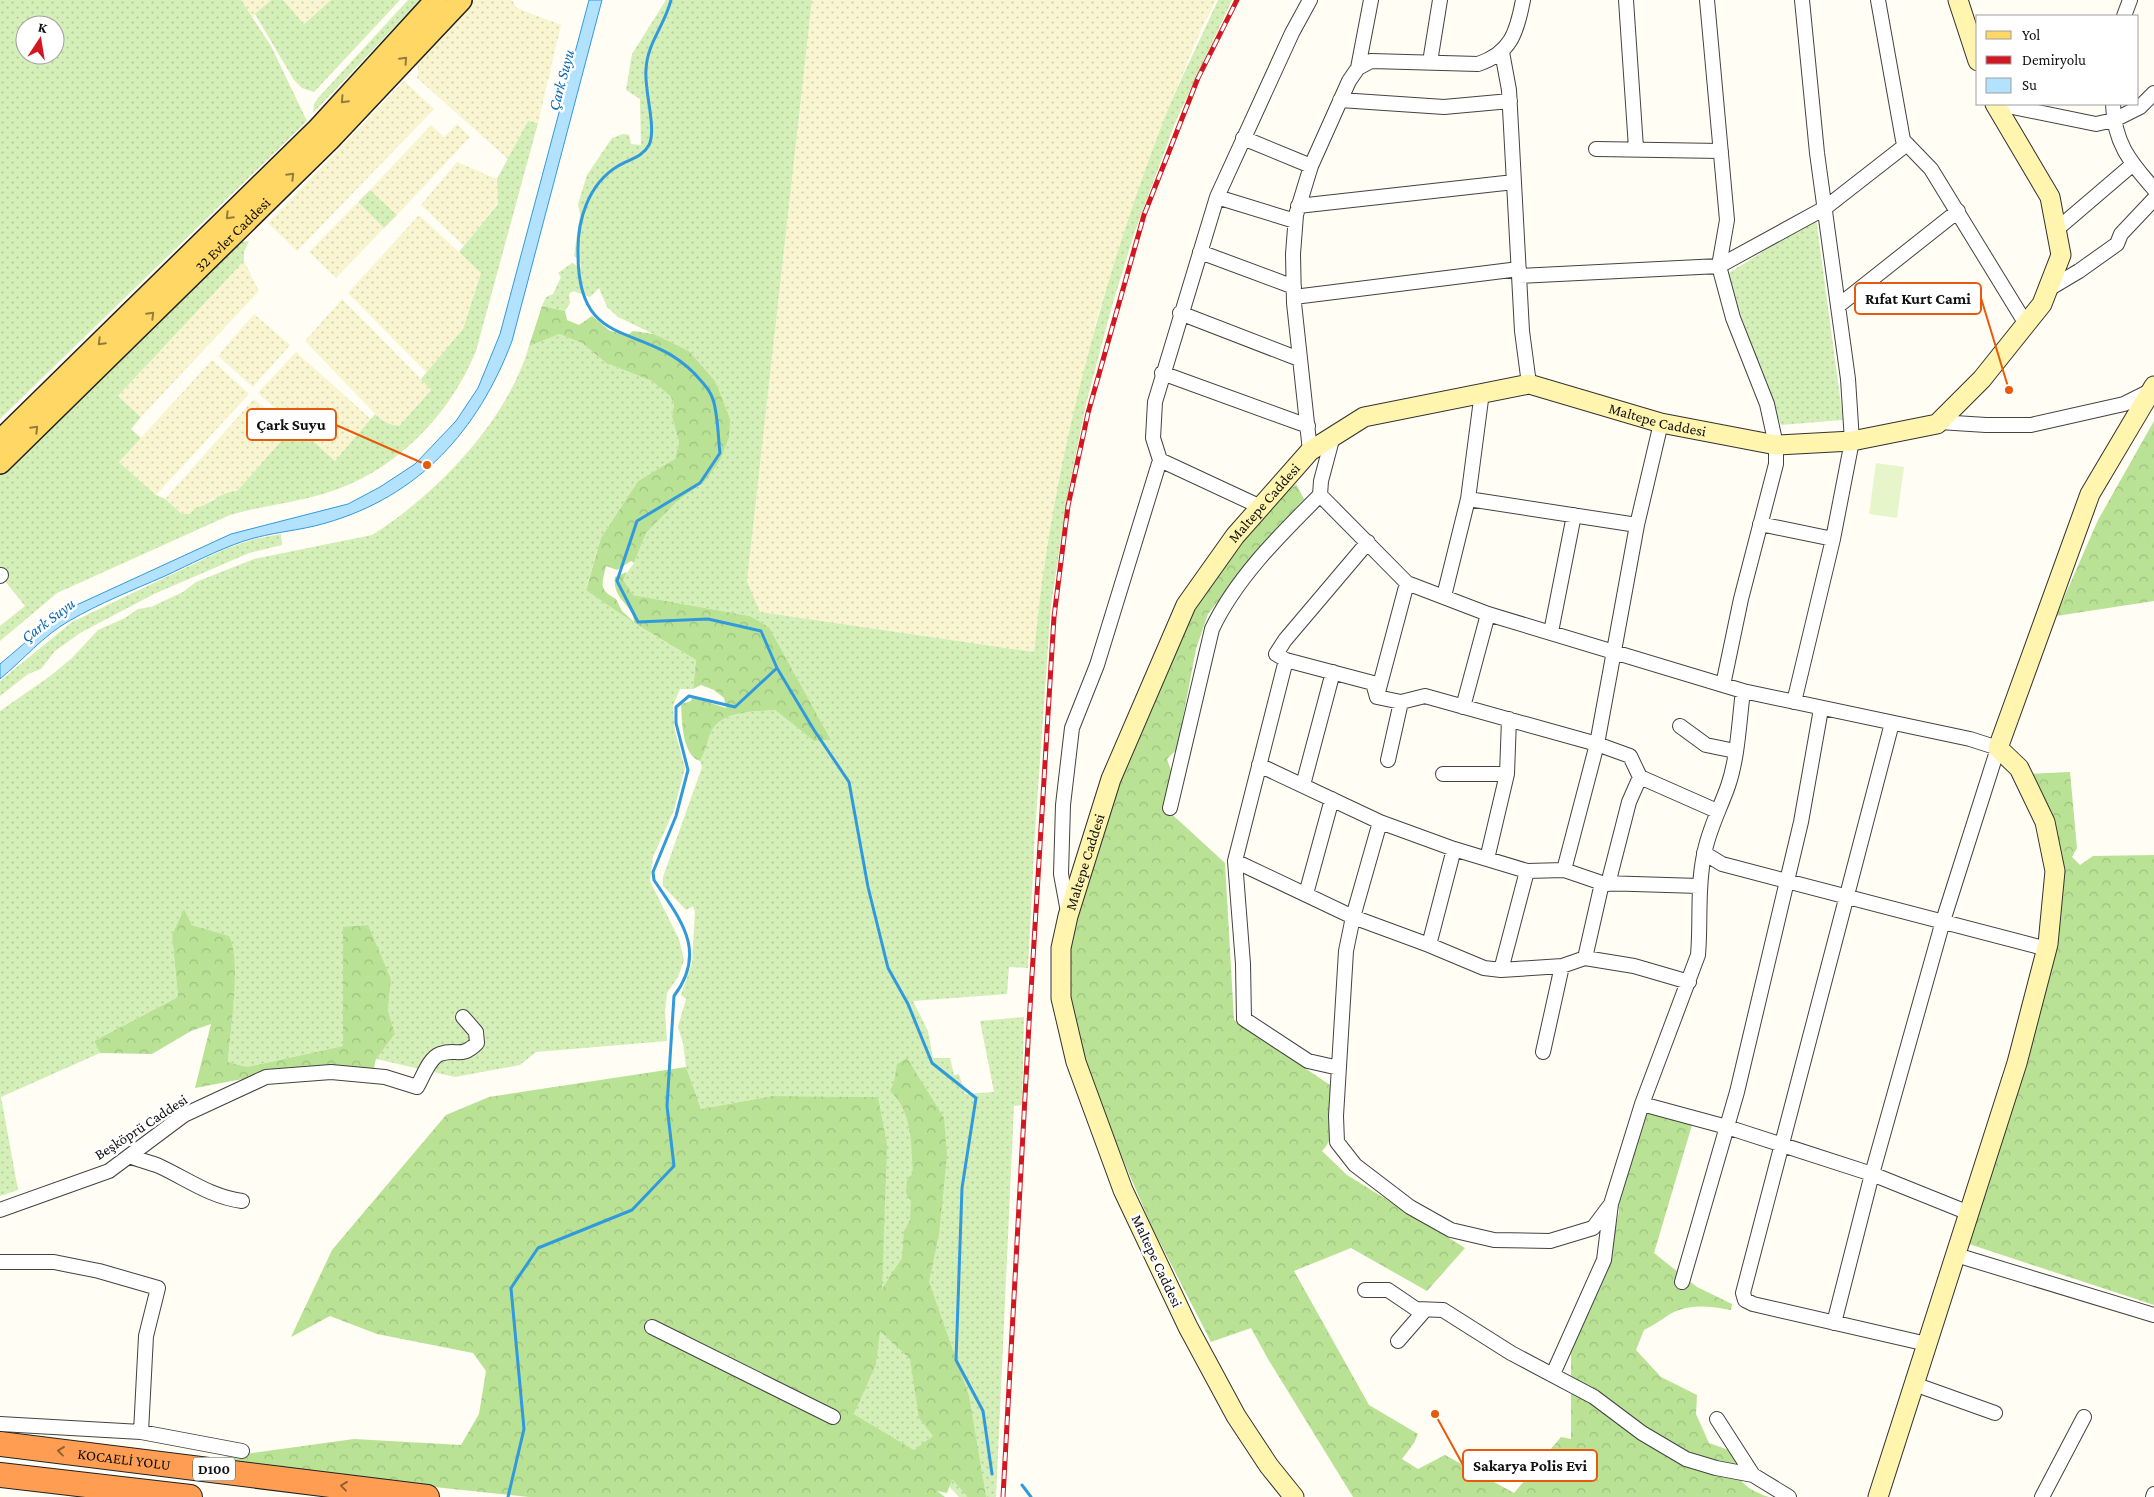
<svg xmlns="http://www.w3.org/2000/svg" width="2154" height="1497" font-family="'Crimson Pro',serif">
<defs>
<pattern id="farmland-dots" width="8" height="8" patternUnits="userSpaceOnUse" patternTransform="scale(1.25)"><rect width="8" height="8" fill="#f9f5d0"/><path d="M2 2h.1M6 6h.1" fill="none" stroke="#d4d1b2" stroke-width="1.8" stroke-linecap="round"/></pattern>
<pattern id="grass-dots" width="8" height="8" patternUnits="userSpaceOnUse" patternTransform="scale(1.25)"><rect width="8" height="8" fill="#d5efb8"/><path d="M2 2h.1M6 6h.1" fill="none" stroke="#b6cc9d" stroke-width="1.8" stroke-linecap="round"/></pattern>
<pattern id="forest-crowns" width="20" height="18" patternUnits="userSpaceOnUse" patternTransform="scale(1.25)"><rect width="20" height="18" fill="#b9e295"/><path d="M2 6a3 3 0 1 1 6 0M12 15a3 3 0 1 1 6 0" fill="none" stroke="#9ec17f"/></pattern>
</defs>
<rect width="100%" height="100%" fill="#fffdf4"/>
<!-- farmland -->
<path fill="url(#farmland-dots)" d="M241,0H271L252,18Z
M283,0H331L304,24Z
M473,0H512L517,8L561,25L538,123L528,121L508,159L417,78L419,57Z
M812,0H1216L1202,27L1158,134L1098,314L1065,453L1038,613L1034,652L760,612L747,581Z
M404,81L434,109L297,251L268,223Z
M457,124L470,137L397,215L370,190L431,125L444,137Z
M457,162L497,179L498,203L464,246L421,205Z
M358,202L384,228L336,278L309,252Z
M419,215L481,273L463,329L427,373L348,293Z
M244,261L259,291L141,417L118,396Z
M342,299L431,389L399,426L383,422L305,341Z
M254,314L290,345L253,387L218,356Z
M296,352L372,420L335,461L258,393Z
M212,360L249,394L156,495L119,462Z
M254,399L290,430L237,491L212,499L204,507L195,508L190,515L182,514L165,499Z"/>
<!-- grass -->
<path fill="url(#grass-dots)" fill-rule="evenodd" d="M0,0H241L271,46L307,121L0,419ZM25,25H55V55H25Z
M271,0H283L304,24L331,0H400L314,92L302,88L294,80L255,14Z
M408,0H420L313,113L314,104L318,98Z
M666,0H812L747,581L760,612L1034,652C1050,478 1097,298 1158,135C1175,89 1198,45 1218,0H1232L1175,123L1134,234L1112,306L1086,404L1068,494L1051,605L1035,832L1028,968L1009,967L1007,994L913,1001L928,1031L933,1058H950L954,1075L959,1074L965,1094L994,1092L980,1021L1024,1017L1022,1105L1014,1106L996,1497H959L914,1450L854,1414L876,1365L881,1312L883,1230L878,1097L772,1096L701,1109L686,1067L683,1043L678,1027L686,999L681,995L692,963L695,912L693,906L686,910L663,886V877L702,767L700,761C706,751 707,742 711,732C722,710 754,712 775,710L814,741L831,740L769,627L750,616L633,595L622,580L634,563L646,533L677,500L705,481L721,400L715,381L689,351L618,317L607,307L599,288L590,297L573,291L569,294L570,303L565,311L542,306L546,297L553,294L561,277L558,273L572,263L581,268L580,261L574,256L580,214L578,204L587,175L612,138L623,134L629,135L631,144L641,145L640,99L626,90L632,54Z
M528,121L538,123L476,351C449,417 393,474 323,494C292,503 261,506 230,515L57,593L0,641V626L25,606L0,575V473L237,242L249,241L244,252V261L118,396L141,417L131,429L141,438L119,462L156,495L165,499L182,514H190L195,508C211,505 219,492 237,491L295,425L335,461L375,414C383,422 388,424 399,426L431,390L421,379L463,329L481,273L459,252L498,204L497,179Z
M370,190L397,215L384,228L358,202Z
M1816,218L1843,420L1781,425L1726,275Z
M557,333L582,343L606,363L652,381L670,396L674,403L672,417L679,442L675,460L638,481L601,538L586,589L635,624L696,660L693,689H680L673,706L675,731L685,768L674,810L653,857L650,881L679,939L684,960L678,977L667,993L665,1011L667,1041L536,1052L520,1065L455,1077L376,1059L395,1034L388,1010L391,979L367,925L343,928V1046L247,1067L228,1062C230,1032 242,960 228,936L192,925L184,910L172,935L178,997L94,1041L100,1053L1,1097L18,1190L0,1196V711L49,677L72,658L98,630L125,618L138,609L151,607L183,592L196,582L254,559L372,535C436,495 508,420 529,346Z
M281,534L282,545L249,553L154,594L80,633L55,651L41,669L28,674L0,696V681L72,622L225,549L254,539Z"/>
<!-- forest -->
<path fill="url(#forest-crowns)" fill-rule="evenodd" d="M542,306L565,311L567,320L579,325L592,316L610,331L629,334L633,331L654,334L689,351L715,381L730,419L729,437L720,460L705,481L677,501L646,533L634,563L631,561L617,570L606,566C602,585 598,589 616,599L622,611L634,622C633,604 612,600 615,577L627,572L623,580L633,595L750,616L769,627L831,740L814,741L775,710C754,712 722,710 711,732C707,742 706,751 700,761C681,755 682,717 681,704L691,701L692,698C700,699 716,705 726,708L724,698L714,690L701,685L693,689L696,660L634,623L586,590L601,538L638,481L675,459L679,442L672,417L674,403L670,396L652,381L606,363L582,343L559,334L529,346Z
M2154,421V601L2056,616L2098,520Z
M1296,484L1304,499L1267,539L1208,614L1196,649L1177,749L1167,759L1173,776L1164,807L1225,863L1234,1020L1330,1085C1332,1107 1339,1134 1322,1151L1347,1175L1465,1248L1427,1291L1351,1248L1294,1271L1369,1405L1418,1434L1414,1443L1402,1459L1418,1469L1445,1455L1514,1493L1561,1437L1571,1439V1349L1611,1245L1619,1212L1620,1187L1646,1113L1692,1125L1654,1253L1697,1287L1732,1304L1731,1310C1713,1307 1697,1304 1679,1310C1667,1314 1656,1325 1644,1330L1636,1350L1661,1377L1697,1395L1696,1414L1709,1443L1737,1453C1730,1479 1748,1490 1769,1497H1353L1268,1359L1251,1328L1211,1342L1152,1227L1089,1081L1080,1055L1066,970L1094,838L1192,605L1263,515Z
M2070,772L2077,848L2072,857L2080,865L2093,856L2154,855V1305L1966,1243L2028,1063L2059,918L2028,774Z
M184,909L192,925L229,936C242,960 230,1032 228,1062L247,1067L343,1046V927L368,925L391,979L388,1010L395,1034L376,1059L373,1072L258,1076L195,1088L211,1024L191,1031L152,1054L100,1053L94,1041L178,997L172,935Z
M907,1058L944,1118L947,1156L939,1234L929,1282L969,1396L986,1497H968L952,1479L947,1493L937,1491L945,1497H529L215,1464L216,1458L354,1439L461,1445L479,1414L486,1371L473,1353L377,1334L330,1316L291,1337L332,1250L446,1115L489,1097L686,1067L701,1109L772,1096L878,1097L887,1145L882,1289L902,1258L904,1231L910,1220L911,1201L906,1193L907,1180L913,1173C911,1145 913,1112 890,1091L894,1082L897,1064ZM880,1331L910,1359L919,1418L933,1436L914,1450L854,1414L876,1365Z"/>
<!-- pitch -->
<path fill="#e7f5cb" d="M1876,463L1904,467L1897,518L1869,514Z"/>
<!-- water -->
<path fill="#b2e2fd" stroke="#319adc" d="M589,0H602L512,341C478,431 419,496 326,523C299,531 271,532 244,541C217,550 191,564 165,576C133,590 100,603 69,621C44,635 23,660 0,679V664L46,625L70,608L231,534L348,504L380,487L415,464L456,421L478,388L500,334Z"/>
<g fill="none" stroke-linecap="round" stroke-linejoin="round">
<!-- stream -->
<path stroke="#319adc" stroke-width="3" d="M671,0C665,25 647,43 646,70C644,91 657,128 649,145C642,158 629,159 618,166C588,184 577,221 578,254C578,352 642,321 694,373C700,380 709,388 712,397C718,410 718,438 720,453L700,483L637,521L617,581L638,622L708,619L761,631L777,668L814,730L849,782L868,887L888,968L908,1004L932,1063L976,1098L962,1188L956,1360L983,1411L992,1474
M1022,1485L1031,1497
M508,1497L524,1429L511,1288L538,1248L632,1210L674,1166L667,1106L674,996C708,951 680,919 654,880L653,872L676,816L688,770L676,723V707L689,696L735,707L777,668"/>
<defs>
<path id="street" d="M1626,0L1636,148
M1707,0L1727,220L1719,266L1733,318L1767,404L1776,445V464L1741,599L1723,685
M1802,0L1817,153L1848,379L1852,441L1833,539
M1878,0L1903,140L1931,169L2026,324
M2124,16L2130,0
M1502,52L1509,90L1522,331L1529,384
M1430,62L1440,0
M1358,68L1371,0
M1340,100L1444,107L1510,101
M1998,104L2096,124L2114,120L2140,107L2154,93
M2113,104C2114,142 2129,161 2154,189
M1243,138L1311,166
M1596,149L1721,151
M1217,197L1295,221
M1298,206L1514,182
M2056,230L2132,165
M1200,252L1294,287
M1519,276L1719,266L1825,208L1907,144
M2047,290L2079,271L2117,244L2121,234L2154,199
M1294,297L1519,269
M1838,306L1958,211
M1180,313L1299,359
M1162,373L1308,426
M1939,422L1986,425H2031L2124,404L2152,390
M1333,436L1321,481L1320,495L1407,583L1488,614L1743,691L1970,739L1998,748L1943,921L1872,1174L1834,1323
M1310,451L1294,303L1293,254L1296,215L1311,166L1349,81L1358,68L1371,61L1478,64C1511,53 1517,32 1523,0
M1468,499L1637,525
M1261,507L1160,460L1153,438L1155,402L1217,197L1292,33L1310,0
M1760,524L1833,539L1794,702
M1368,542L1285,640L1276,654L1286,660L1373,683L1377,697L1401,702L1425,696L1597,744L1630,756L1640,777L1717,811
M0,576L1,575
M1444,596L1468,499L1482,392
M1551,632L1574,515
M1286,660L1235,861L1353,917L1429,945L1484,968L1501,970L1562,966L1585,958L1634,966L1689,982
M1377,696L1407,583
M1463,707L1488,614
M1892,723L1743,1293L1745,1300L1753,1304L1927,1344
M1680,726L1706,745L1735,751
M1388,760L1401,702
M1259,765L1380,822L1454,849L1527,871L1564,870L1602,883L1699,886
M1443,774H1507
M1303,785L1333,672
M1170,808L1212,629C1236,578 1280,535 1320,495
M1380,822L1353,917L1346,951L1336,1116L1337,1142L1355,1165L1410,1207L1451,1230L1494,1240L1550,1241L1593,1228L1611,1204
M1704,853L1722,864L2047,949
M1487,859L1507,774L1509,719
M1235,861L1243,964L1244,1019L1308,1061L1339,1068
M1564,870L1597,744L1637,525L1661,423
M1608,884L1629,802L1640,777
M1306,894L1332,799
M1068,912L1061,874L1063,805L1072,728L1097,665L1160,460
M1429,945L1454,849
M1585,958L1602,883
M1501,970L1527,871
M1543,1052L1562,966
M1642,1104L1727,1127L1872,1174L1969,1213
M129,1156C139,1160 149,1162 159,1166C187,1179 211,1197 242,1201
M0,1210L109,1171L184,1115L266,1077L331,1072L385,1077L417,1087C423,1077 429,1058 440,1054C457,1048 461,1059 477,1043L476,1032L463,1017
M1956,1255L2154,1315
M0,1262H54L99,1271L158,1288L146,1336L141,1432
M1682,1282L1737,1092L1801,822L1821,709
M1365,1290H1388L1416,1309L1443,1310L1511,1353L1594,1397L1642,1433L1686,1459L1716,1468L1753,1475
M652,1327L833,1417
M1398,1341L1425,1310
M1553,1374L1604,1260L1611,1204L1642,1104L1698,955C1701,921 1697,888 1704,855C1708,831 1720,809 1728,786C1738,757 1739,722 1743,691
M1914,1384L1995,1413
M1717,1419L1753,1475L1789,1497
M0,1424L141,1432L242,1451
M2042,1497L2084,1417
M2153,1497L2154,1494"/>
<g id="secondary">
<path d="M1958,0L1978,61"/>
<path id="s1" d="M1294,1497L1269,1466L1236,1416L1188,1327L1123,1190L1076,1062L1061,998V948L1068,916L1111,779L1186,605L1235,536L1310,451L1364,417L1529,384L1661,423L1776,445L1852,441L1937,424L1982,379L2042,304L2061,255L2050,197L1995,104"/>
<path d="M1878,1497L2017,1063L2048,944L2055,871L2045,822L2019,768L1998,748L2090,494L2154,386"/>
</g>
<g id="primary">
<path d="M0,441L318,129L436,0"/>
<path id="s2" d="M0,463L329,140L461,0"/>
</g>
<g id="highway">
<path id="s3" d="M0,1444L427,1497"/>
<path d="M0,1475L190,1497"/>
</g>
</defs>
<!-- street casing -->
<use href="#street" stroke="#434343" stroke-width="16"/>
<!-- secondary casing -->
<use href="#secondary" stroke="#323232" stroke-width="21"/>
<!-- primary casing -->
<use href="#primary" stroke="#212121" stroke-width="24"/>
<!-- highway casing -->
<use href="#highway" stroke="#212121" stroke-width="26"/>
<!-- street -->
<use href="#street" stroke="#fff" stroke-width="14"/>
<!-- secondary -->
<use href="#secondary" stroke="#fff5af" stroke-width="19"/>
<!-- primary -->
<use href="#primary" stroke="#ffd764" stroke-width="21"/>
<!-- highway -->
<use href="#highway" stroke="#ff9e52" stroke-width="24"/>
<defs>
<path id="rail" d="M1003,1497L1029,1024L1054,617L1068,506L1088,413L1144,215L1198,78L1237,0"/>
</defs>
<!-- rail casing -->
<use href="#rail" stroke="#d21723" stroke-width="5"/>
<!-- rail -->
<use href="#rail" stroke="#fff" stroke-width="3" stroke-dasharray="9" stroke-linecap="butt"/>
</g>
<!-- one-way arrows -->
<defs><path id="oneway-chevron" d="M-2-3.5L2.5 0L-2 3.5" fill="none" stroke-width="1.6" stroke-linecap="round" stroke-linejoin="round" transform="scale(1.25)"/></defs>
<g stroke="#937d3e">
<use href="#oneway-chevron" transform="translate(404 60) rotate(-47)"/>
<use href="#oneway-chevron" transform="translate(344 100) rotate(133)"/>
<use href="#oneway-chevron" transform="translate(291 176) rotate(-45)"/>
<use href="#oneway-chevron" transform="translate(229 216) rotate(135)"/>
<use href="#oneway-chevron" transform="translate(151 315) rotate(-45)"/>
<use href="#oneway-chevron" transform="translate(101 342) rotate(135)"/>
<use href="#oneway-chevron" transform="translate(35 429) rotate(-45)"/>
</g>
<g stroke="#935e34">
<use href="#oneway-chevron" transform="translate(61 1451) rotate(-173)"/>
<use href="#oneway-chevron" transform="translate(344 1486) rotate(-173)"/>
</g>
<g text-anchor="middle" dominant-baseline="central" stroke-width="5" stroke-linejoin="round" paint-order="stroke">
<!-- shield labels -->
<rect fill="#fff" stroke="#585858" stroke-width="1" x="193" y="1457.5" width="42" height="23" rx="4"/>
<g font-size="14" font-weight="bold" fill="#101010">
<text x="214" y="1469">D100</text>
</g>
<!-- street labels -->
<g font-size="15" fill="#101010" stroke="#fff">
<text stroke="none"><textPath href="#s2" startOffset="326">32 Evler Caddesi</textPath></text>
<text stroke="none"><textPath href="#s1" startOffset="1534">Maltepe Caddesi</textPath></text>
<text stroke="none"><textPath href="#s1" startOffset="1099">Maltepe Caddesi</textPath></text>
<text stroke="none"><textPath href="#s1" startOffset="694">Maltepe Caddesi</textPath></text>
<text transform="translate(141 1127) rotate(-33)">Beşköprü Caddesi</text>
<text transform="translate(1157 1261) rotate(65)">Maltepe Caddesi</text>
<text stroke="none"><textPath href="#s3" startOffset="125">KOCAELİ YOLU</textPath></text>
</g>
<!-- water labels -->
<g font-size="16" font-style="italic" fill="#0a6bb2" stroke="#fff">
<text transform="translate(561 80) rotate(-75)">Çark Suyu</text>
<text transform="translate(48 620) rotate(-37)">Çark Suyu</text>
</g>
</g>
<!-- callouts -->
<path fill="none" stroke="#e8590c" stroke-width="2" d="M2009 390L1981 298M427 465L336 425M1435 1414L1463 1465"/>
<g fill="#e8590c" stroke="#fff" stroke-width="2">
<circle cx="2009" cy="390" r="5"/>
<circle cx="427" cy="465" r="5"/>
<circle cx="1435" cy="1414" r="5"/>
</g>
<g fill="#fff" stroke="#e8590c" stroke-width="2">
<rect x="1855" y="283" width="126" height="31" rx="5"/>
<rect x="247" y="409" width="89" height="31" rx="5"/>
<rect x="1463" y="1450" width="134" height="31" rx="5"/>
</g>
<g font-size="16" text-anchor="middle" font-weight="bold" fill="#101010">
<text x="1918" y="304">Rıfat Kurt Cami</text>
<text x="291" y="430">Çark Suyu</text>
<text x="1530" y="1471">Sakarya Polis Evi</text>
</g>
<!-- legend -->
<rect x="1976" y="15" width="162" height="90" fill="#ffffff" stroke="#9f9f9f"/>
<rect x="1986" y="31" width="25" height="8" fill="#ffd764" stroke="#9f9f9f"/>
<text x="2022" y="40" font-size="15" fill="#101010">Yol</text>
<rect x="1986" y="56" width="25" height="8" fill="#d21723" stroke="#9f9f9f"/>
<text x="2022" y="65" font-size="15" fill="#101010">Demiryolu</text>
<rect x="1986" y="78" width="25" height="15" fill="#b2e2fd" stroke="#9f9f9f"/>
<text x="2022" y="90" font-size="15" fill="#101010">Su</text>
<!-- north arrow -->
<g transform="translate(40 40) rotate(12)"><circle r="24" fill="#ffffff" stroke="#9f9f9f"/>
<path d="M0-4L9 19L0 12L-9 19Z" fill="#d21723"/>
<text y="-8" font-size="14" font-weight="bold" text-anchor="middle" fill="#101010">K</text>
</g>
</svg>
